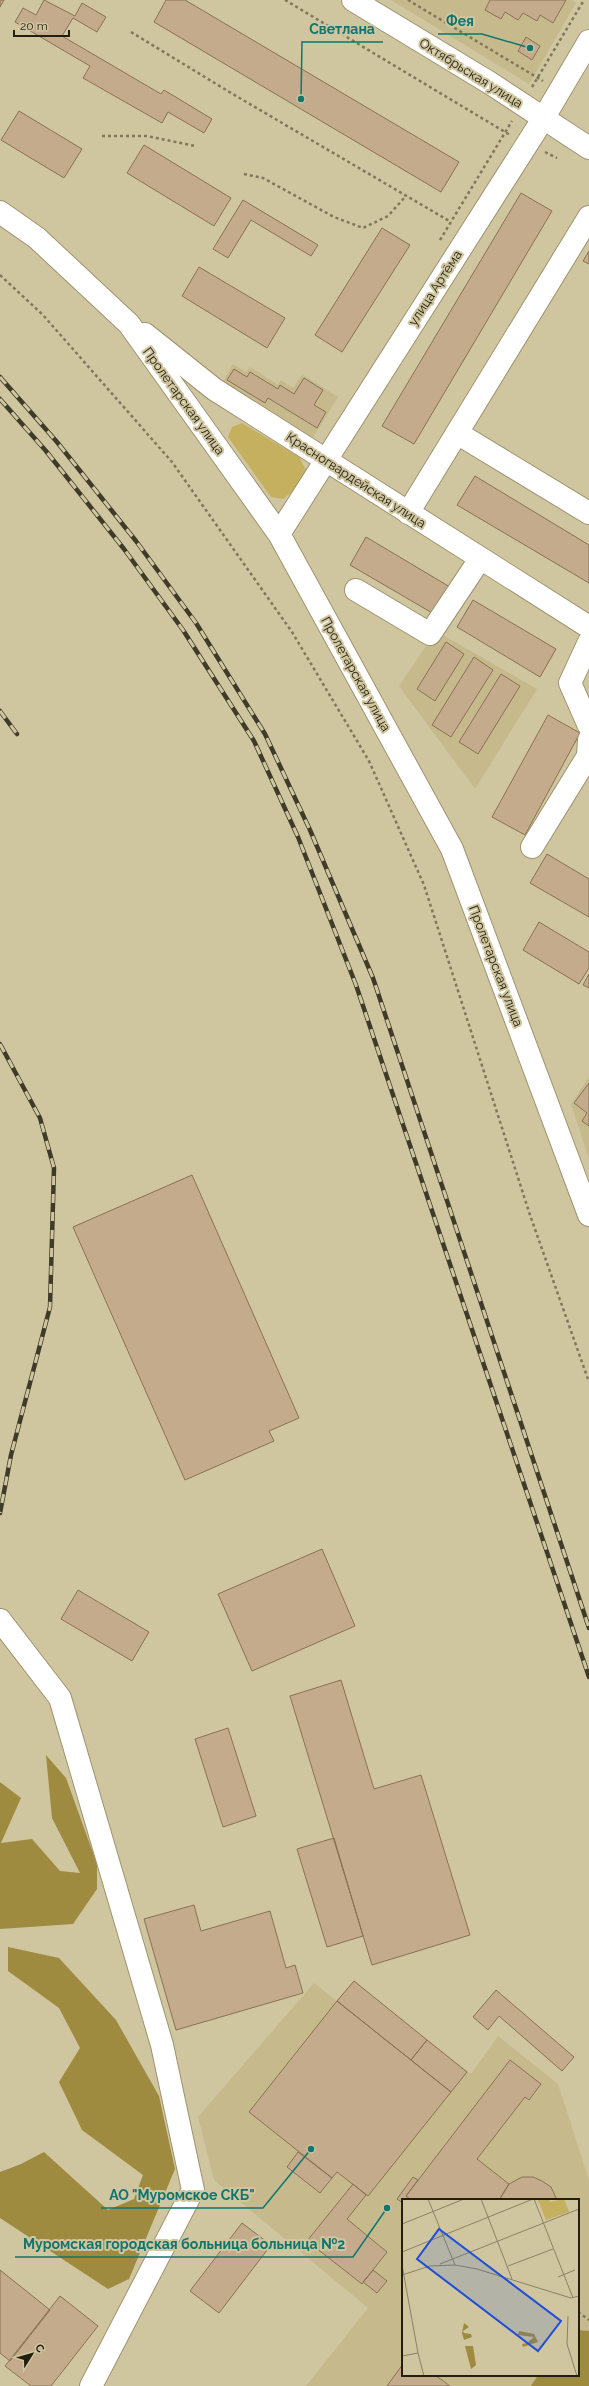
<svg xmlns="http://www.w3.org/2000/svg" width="589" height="2386" font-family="Raleway,sans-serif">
<rect width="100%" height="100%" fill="#cfc59f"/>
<!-- built -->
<path fill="#c6ba8c" d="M391,0H572L576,3L529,84Z
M233,364L246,372L250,367L278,385L281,380L293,388L302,374L338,397L312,439L222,383Z
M436,631L537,689L475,789L399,686Z
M589,1077V1159L571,1104Z
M354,1981L471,2074L498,2036L558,2084L589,2180V2355L578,2369V2200H403V2375H573L564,2386H306L368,2308L214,2180L198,2117L314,1983L337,2001Z"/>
<!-- green -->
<path fill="#c5b060" d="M242,423L299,457L306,470L293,491L283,499L271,497L228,437L232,427Z"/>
<!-- forest -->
<path fill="#9f8b3f" d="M46,1755L66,1778L97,1864V1889L73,1924L0,1929V1782L21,1798L1,1843L32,1839L60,1871L80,1873L52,1818Z
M8,1947L59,1958L116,2020L159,2096L175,2169L129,2279L108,2289L0,2218V2172L21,2164L44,2152L108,2210L134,2199L143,2175L82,2130L59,2082L80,2048L59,2008L8,1971Z
M578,2330L589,2331V2386H531L538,2375H578Z"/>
<!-- building -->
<path fill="#c4ab8b" stroke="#897254" d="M0,0H4L0,7Z
M44,0L75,16L82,3L106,17L97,32L73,18L62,36L161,94L164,90L212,119L204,133L168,112L162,123L83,78L90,66L15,22L23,8L36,15Z
M166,0H185L459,162L441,192L154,22Z
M490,0H566L553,23L540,15L537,21L523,13L518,20L505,12L501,19L485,10Z
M526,37L540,46L532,60L518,51Z
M19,111L82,149L64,178L1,140Z
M144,145L231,198L214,226L127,173Z
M521,193L552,211L414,444L382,426Z
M243,200L318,245L311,256L251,220L228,258L213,249Z
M382,228L410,245L342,352L315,335Z
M589,251V264L583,261Z
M199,267L285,318L267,348L182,296Z
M234,369L247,377L250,372L278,389L280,385L294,394L304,378L323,390L314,405L326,412L317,428L268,398L265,403L227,380Z
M475,476L589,545V583L457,505Z
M366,537L450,587L434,614L350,565Z
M473,600L556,649L540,677L457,627Z
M446,642L464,654L435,701L417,689Z
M474,657L493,670L451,737L432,725Z
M501,674L520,686L478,754L459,742Z
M548,715L580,733L525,835L492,817Z
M547,854L589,879V917L530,883Z
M539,922L589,952V968L579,984L523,950Z
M589,974V988L583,985Z
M589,1083V1126L582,1121L587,1113L574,1103Z
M192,1175L299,1418L269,1431L274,1441L185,1480L73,1227Z
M322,1549L355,1626L252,1671L218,1594Z
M78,1590L149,1632L132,1661L61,1619Z
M341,1680L374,1789L421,1775L470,1935L372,1965L290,1696Z
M228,1728L256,1816L223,1827L195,1739Z
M334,1838L363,1936L327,1947L297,1849Z
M194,1905L201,1931L270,1911L286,1968L295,1965L303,1993L176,2030L144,1919Z
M354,1981L427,2040L411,2060L337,2001Z
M496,1990L574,2057L562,2071L499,2016L488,2030L473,2017Z
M337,2001L451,2092L368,2196L337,2172L332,2178L249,2112Z
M427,2040L467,2072L451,2092L411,2060Z
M510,2060L541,2084L529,2100L525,2097L477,2159L509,2184L499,2200H411L406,2196Z
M298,2152L332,2178L320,2193L287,2167Z
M413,2177L418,2180L406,2196L411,2200H403V2203L397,2199Z
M522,2177H533L542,2181L551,2187L557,2200H499L509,2184Z
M353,2184L366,2195L347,2219L387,2252L362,2284L307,2241Z
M242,2223L271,2245L219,2313L190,2291Z
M0,2270L50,2310L10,2361L0,2353Z
M373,2270L387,2281L377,2293L363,2282Z
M60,2296L98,2326L51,2386H31L5,2366Z
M403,2364V2375H435L450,2386H387Z"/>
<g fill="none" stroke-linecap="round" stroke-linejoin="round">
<defs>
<path id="minor" d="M353,0L490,83L589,148
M0,212L37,238L129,324L279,534L452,849L589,1215
M145,334L214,389L589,627
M457,433L589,513
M408,513L589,217
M279,534L543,119L589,41
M356,590L430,634L480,559
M589,642L570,683L589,726
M532,847L588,756L589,740
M0,1620L60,1698L162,2045L193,2190L91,2386"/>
</defs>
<!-- minor casing -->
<use href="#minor" stroke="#9e9470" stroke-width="24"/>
<!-- path -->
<path stroke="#7f785d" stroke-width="2.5" stroke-dasharray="3 3" stroke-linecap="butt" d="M285,0L510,135
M408,0L543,81
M131,32L231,93L451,222
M532,87L584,0
M102,136H147L195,146
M545,152L557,158
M244,174L263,178L334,217L363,228L388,216L406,196
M440,240L512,121
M0,275L43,315L172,462L292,632L369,761L424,885L530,1215L589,1382
M578,2312L589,2320"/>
<!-- minor -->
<use href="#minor" stroke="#fff" stroke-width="22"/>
<defs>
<path id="rail" d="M0,377L57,442L136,541L196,623L265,734L310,830L373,978L589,1628
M0,399L46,451L124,549L183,630L254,741L298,837L356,985L589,1677
M0,711L17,734
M0,1044L40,1118L54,1168L50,1307L11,1455L0,1513"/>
</defs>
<!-- rail casing -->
<use href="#rail" stroke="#403b29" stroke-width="4.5"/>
<!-- rail -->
<use href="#rail" stroke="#cfc59f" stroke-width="3" stroke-dasharray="9" stroke-linecap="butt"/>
</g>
<g text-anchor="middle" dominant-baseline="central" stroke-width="4" stroke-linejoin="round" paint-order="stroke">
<!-- street labels -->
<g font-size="13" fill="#221e10" stroke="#cfc59f">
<text transform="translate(471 73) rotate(32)">Октябрьская улица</text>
<text transform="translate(435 288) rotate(-57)">улица Артёма</text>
<text transform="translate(184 401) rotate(54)">Пролетарская улица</text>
<text transform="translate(356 480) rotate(33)">Красногвардейская улица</text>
<text transform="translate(356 674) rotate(61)">Пролетарская улица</text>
<text transform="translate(496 966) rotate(69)">Пролетарская улица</text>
</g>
</g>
<!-- overview -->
<g transform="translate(402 2199)">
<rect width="177" height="177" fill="#cfc59f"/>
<path d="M147,0L148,3L162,0L167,13L144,21L136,1Z" fill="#c5b060"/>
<path d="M62,124L67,128L61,132L62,134L69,135L70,138L62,141L60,134ZM117,132L132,135L136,143L121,148L120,145L125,144L132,138L116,136ZM63,147H71L74,166L69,170Z" fill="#9f8b3f"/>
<path fill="none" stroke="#8a8266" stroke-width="1" d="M26,0L53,66M79,0L110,80M132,0L171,99M0,25L62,0M0,53L131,0M38,65L177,10M0,66L16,154L0,157M106,67L151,50M0,76L28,67L53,66L75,70L169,99L177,97M156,78L173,71M166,117L165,145L175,177M16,154L22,177"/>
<path fill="#1d4ed8" fill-opacity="0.15" stroke="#1d4ed8" stroke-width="2" d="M37,30L159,122L136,152L15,60Z"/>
<rect width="177" height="177" fill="none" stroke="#221e10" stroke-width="2"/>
</g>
<!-- callouts -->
<path fill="none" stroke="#0f766e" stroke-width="1.5" d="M530 48L482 34H438M301 99L302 42H383M311 2149L263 2208H101M387 2208L353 2257H15"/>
<g fill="#0f766e" stroke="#cfc59f" stroke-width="1.5">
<circle cx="530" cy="48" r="4"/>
<circle cx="301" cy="99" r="4"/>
<circle cx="311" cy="2149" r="4"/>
<circle cx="387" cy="2208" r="4"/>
</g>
<g font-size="14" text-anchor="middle" font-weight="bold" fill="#0f766e" stroke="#cfc59f" stroke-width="4" stroke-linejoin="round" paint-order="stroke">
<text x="460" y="26">Фея</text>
<text x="342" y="34">Светлана</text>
<text x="182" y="2200">АО "Муромское СКБ"</text>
<text x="184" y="2249">Муромская городская больница больница №2</text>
</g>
<!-- north arrow -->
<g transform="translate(32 2354) rotate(53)" stroke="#cfc59f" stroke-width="3" paint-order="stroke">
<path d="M0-3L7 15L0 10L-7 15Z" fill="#221e10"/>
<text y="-6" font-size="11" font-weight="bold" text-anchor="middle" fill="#221e10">С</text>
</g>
<!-- scale -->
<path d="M14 30v6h55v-6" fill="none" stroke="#221e10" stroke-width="2"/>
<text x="20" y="30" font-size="12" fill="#221e10" stroke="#cfc59f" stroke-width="3" paint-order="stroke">20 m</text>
</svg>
